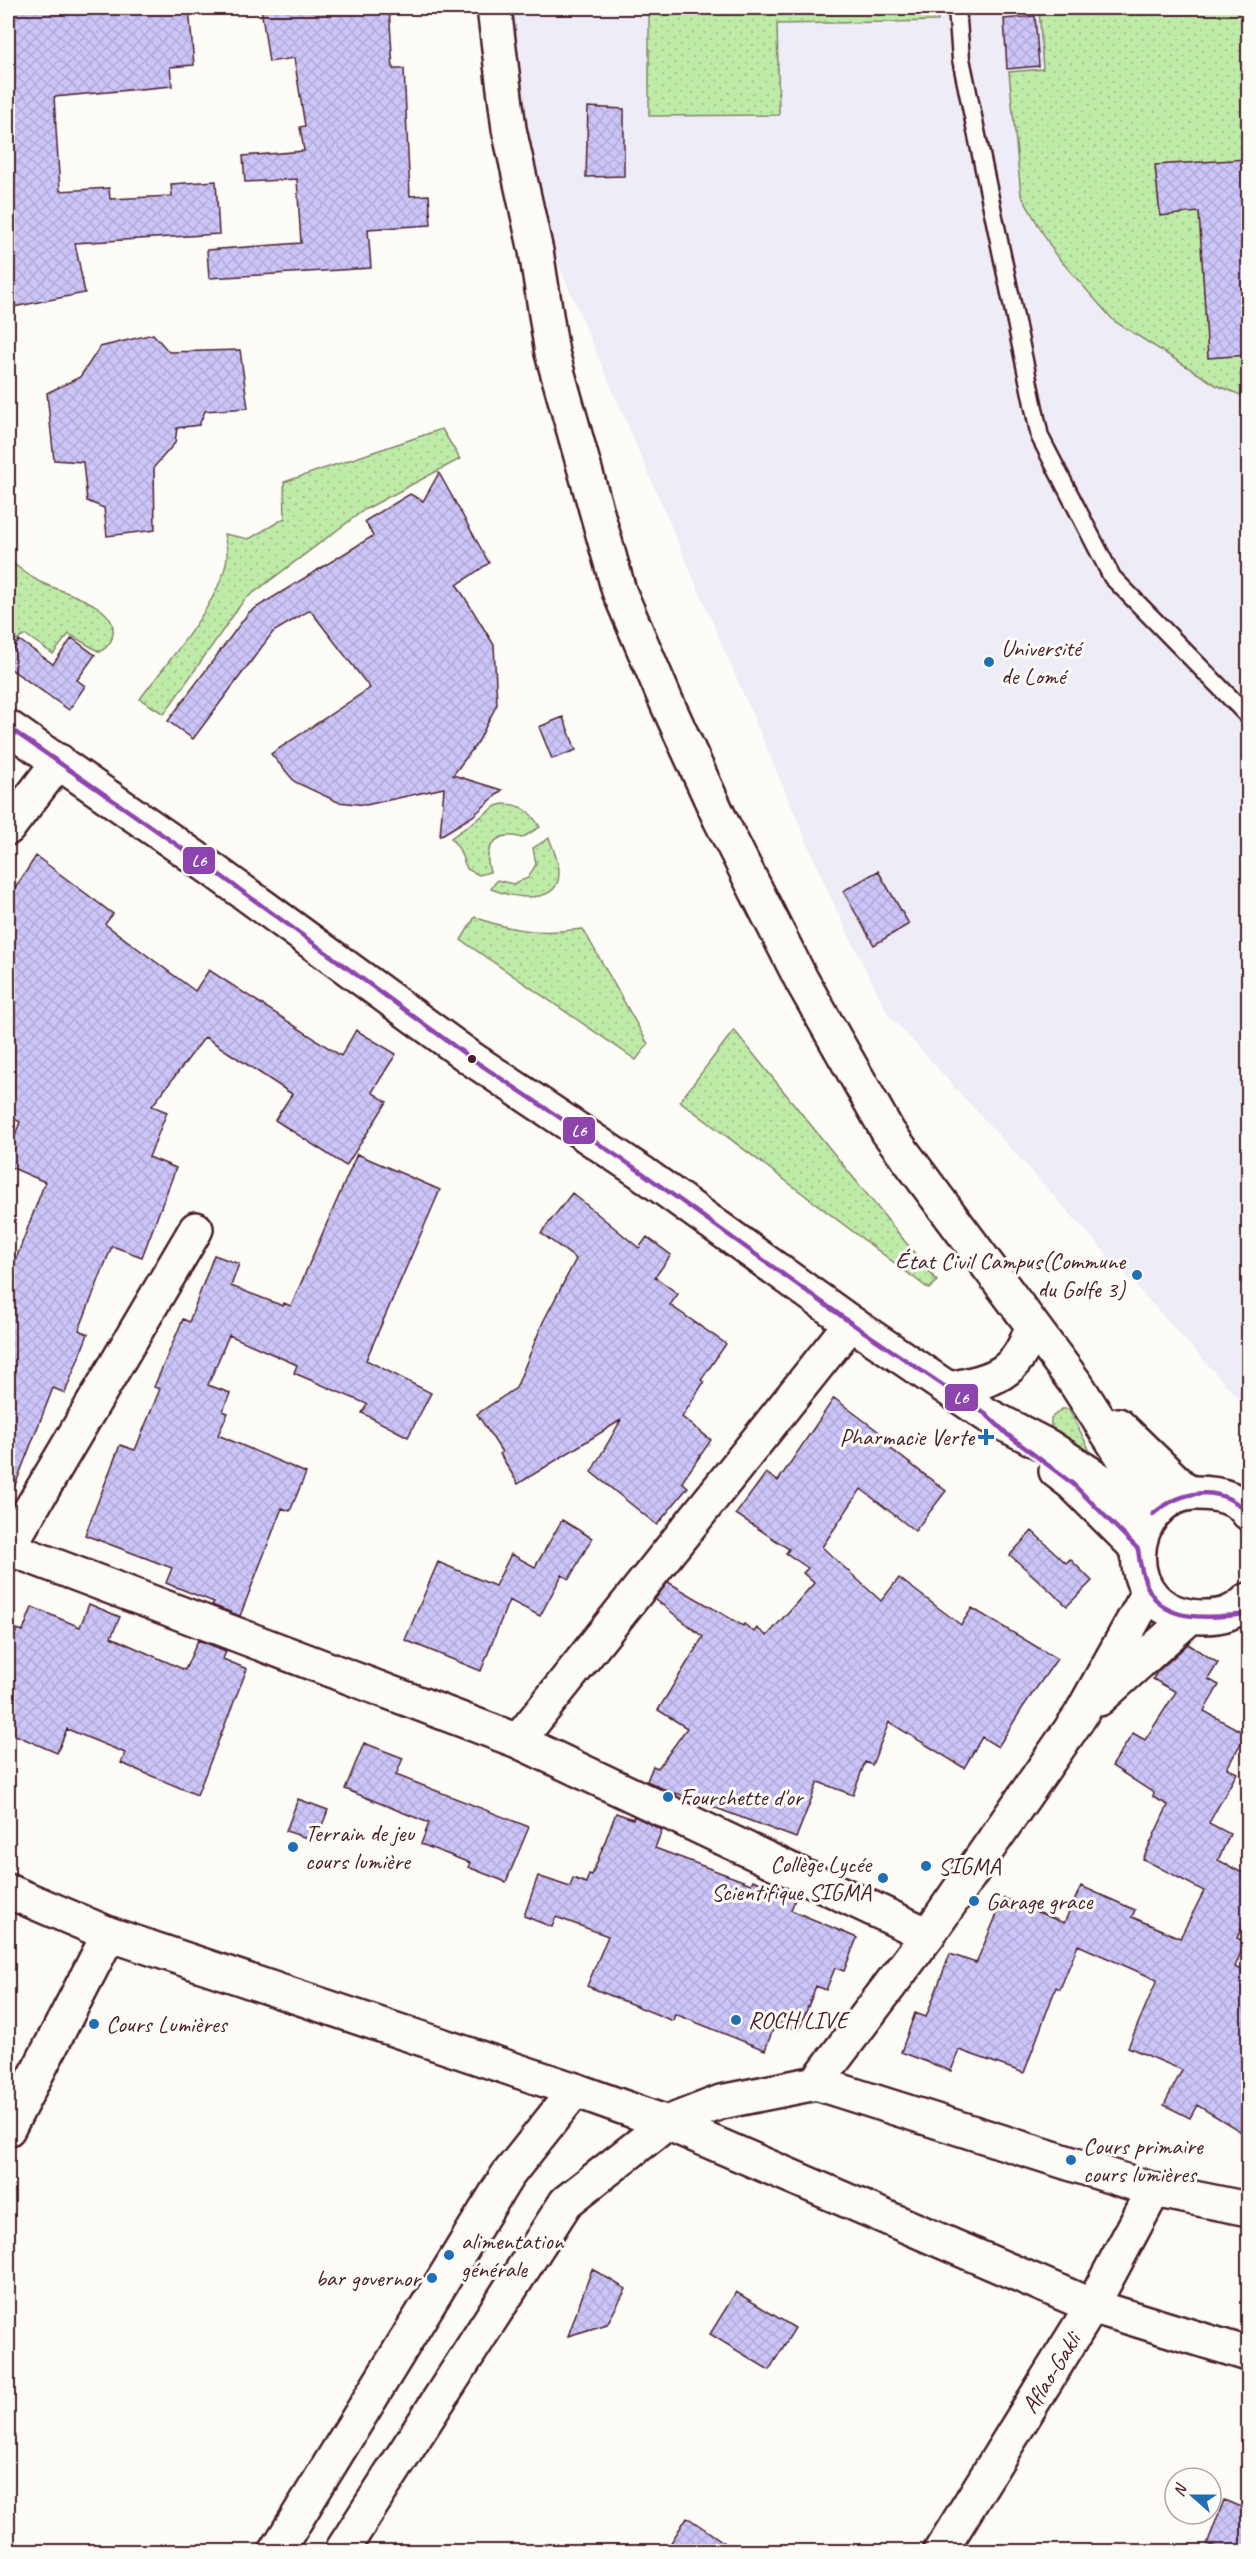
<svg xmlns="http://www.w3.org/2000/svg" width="1256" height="2559" font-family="Caveat,sans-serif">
<defs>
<pattern id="grass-dots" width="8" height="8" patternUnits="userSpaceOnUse" patternTransform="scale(1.5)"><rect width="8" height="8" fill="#bfeba8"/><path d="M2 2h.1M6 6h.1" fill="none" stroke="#a6c991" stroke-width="1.8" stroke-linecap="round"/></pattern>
<pattern id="building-cross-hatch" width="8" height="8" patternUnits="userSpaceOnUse" patternTransform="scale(1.5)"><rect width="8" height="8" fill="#ccc5f8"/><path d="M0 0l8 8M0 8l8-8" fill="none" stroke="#b1a9d5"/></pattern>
</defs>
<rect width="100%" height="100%" fill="#fdfcf7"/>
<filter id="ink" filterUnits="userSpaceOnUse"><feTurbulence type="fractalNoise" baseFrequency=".0167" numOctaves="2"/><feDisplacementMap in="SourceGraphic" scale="12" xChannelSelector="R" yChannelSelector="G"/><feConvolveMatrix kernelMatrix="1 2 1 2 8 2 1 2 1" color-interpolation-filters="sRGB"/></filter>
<g filter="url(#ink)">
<!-- built -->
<path fill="#eeecf7" d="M509,8H1248V1409L888,1014L834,905L532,203Z"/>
<!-- grass -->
<path fill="url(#grass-dots)" stroke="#84856a" stroke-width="1.5" d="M649,8H937L938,21L777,24L779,115L649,116Z
M1039,8H1248V398L1216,385L1114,321L1055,254L1021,195L1009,72L1043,69Z
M442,429L460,459L364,510L244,600L164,714L140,699C165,665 223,599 227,557C228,550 225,541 224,534L249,539L285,518L284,482Z
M8,559C17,567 27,574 38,581C58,592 112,602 113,629C114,639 108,647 100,652L69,634L53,654L26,635L8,644Z
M503,804C522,804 530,811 540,827L522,838C497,830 482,847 490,872L479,875L467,869L459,849L451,838L496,806Z
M549,838C553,848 558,859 559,870C561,908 512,897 491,889L497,880L513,884L528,878L536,864L533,848Z
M475,917C512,932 544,934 583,929L648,1044L636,1060L461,940Z
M734,1030L937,1281L929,1289L680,1101Z
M1062,1409H1069L1090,1451L1089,1453L1051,1427V1418Z"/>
<!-- building -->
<path fill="url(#building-cross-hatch)" stroke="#4a1f2b" stroke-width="1.5" d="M8,8H189L194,65L170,67L172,86L54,97L60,191L109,188L110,199L172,196L171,184L216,181L219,234L75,243L85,293L8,308Z
M261,8H389L393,69H404L410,196L429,195L431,225L368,229L371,268L209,278L207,250L301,243L297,179L245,182L243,156L304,151L300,127L305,126L294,58L269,62Z
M1035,16L1039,66L1007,69L1004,19Z
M588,107L624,109V176L586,177Z
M1248,159V355L1208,358L1199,212L1160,216L1155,165Z
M153,334L169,352L240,350L248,408L205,411L199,425L177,428L175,443L154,467L155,530L107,536L104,508L87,501L83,462L54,460L47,393L80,377L100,347Z
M439,473L489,563L457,585L494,645L497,704L478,742L453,775L502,790L473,816L440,836L444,788L366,805L338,802L295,782L271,754L370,688L310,610L273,632L193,739L168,721L249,612L373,536L365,521L410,494L423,501Z
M72,638L95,655L77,680L85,686L69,710L8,667V658L19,640L53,664Z
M563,717L576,750L552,759L539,727Z
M36,856L113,914L105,924L195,991L209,970L341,1056L356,1030L396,1054L372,1092L387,1102L346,1166L275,1120L292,1094L205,1037L152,1106L167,1112L149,1157L176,1168L142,1257L112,1246L79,1330L88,1334L65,1393L53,1388L10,1498L8,1497V1280L45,1182L8,1166V1154L20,1122L8,1115V899Z
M878,871L909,924L874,945L843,891Z
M357,1154L440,1190L366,1360L431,1393L408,1437L362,1413L367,1404L294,1373L297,1365L229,1335L208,1385L230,1393L223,1411L228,1413L218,1435L306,1473L290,1511L282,1508L240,1616L212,1605L214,1602L166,1583L172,1568L85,1535L120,1445L135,1450L160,1389L154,1387L183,1319L189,1322L214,1255L239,1264L231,1286L283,1306L284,1303L291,1306Z
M572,1193L639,1248L647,1237L671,1255L655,1277L678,1294L670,1305L726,1344L701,1380L704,1382L682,1417L711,1440L682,1482L688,1487L657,1525L591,1472L621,1420L518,1484L500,1454L502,1452L477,1414L516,1388L543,1322L576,1259L541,1233Z
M834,1398L895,1444L891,1449L946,1491L915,1531L861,1489L822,1547L881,1601L899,1578L961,1625L972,1608L1057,1659L1023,1707L998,1747L982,1737L964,1768L889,1722L872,1765L865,1762L853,1795L818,1782L796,1838L676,1793V1795L647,1781L653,1766L658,1768L687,1728L658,1710L703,1637L655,1599L668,1582L743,1626L744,1624L754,1632L757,1628L767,1636L814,1583L803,1573L808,1568L786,1553L789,1549L736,1514L766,1473L778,1481Z
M562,1520L592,1538L569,1579L562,1575L540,1616L509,1600L481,1671L405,1640L438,1562L495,1586L511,1554L535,1567Z
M1032,1531L1066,1563L1070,1559L1092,1581L1067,1606L1010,1555Z
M89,1604L120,1617L111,1637L185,1670L198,1640L226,1651L223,1659L247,1669L197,1795L121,1763L125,1753L67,1729L57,1753L8,1732V1652L17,1629L23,1631L32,1607L80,1627Z
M1188,1644L1218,1663L1208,1679L1219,1685L1204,1711L1246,1734L1227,1768L1237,1773L1209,1823L1230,1834L1218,1860L1248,1876V1916L1237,1938L1245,1942L1235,1967L1248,1972V2136L1197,2105L1190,2118L1164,2105L1182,2070L1128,2047L1157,1980L1078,1945L1060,1989L1056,1987L1024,2073L959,2050L951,2071L901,2052L915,2013L926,2017L950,1954L976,1963L1004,1898L1064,1923L1081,1886L1135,1910L1132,1917L1180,1938L1204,1891L1143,1859L1168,1805L1153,1797L1154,1793L1112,1766L1133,1733L1145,1740L1176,1692L1153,1679L1157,1672Z
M364,1743L403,1758L396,1775L529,1827L506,1882L468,1867L470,1863L421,1844L429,1823L345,1789Z
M298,1799L328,1810L316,1841L286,1831Z
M616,1813L633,1819L634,1816L662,1830L655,1848L751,1884L753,1880L796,1897L791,1910L857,1938L844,1971L835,1968L826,1990L816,1986L799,2030L776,2022L765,2050L675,2014L673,2021L587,1986L608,1936L556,1917L552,1927L524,1916L538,1876L570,1887L573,1878L586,1883L589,1874L592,1875Z
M592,2269L626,2289L607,2324L568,2336Z
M736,2292L795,2328L769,2370L710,2334Z
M1224,2500L1248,2510V2552H1229L1207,2544Z
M687,2517L738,2552H665Z"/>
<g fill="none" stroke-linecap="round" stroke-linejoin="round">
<defs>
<path id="service" d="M957,8L961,59L1040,437L1112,577L1248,716"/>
<path id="minor" d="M8,828L59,761
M8,1548L518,1741L928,1935
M8,1548L196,1229
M518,1741L851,1323
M8,1891L109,1934L575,2090
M816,2083L1154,2190L1248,2209
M667,2123L1092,2306L1248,2354
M8,2129L109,1934
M940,2552L1092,2306L1154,2190"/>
<path id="tertiary" d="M494,8L509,129L536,251L552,353L619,591L666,701L720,819L802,981L888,1132L1076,1384L1157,1510
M1118,1425L1188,1493
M1099,1699L1190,1617
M276,2552L507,2176L575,2090L667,2123
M341,2552L566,2202L667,2123L721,2102L816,2083L928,1935L1080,1716L1148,1594"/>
<path id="primary" d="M8,727L213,870L472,1059L641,1172L851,1323L987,1415L1049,1447L1153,1514
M949,1389C994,1380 1017,1375 1032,1327
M1056,1471L1073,1484L1138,1549
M1248,1513C1237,1496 1215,1493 1196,1493C1125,1494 1111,1617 1204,1617C1222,1617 1235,1613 1248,1600"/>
</defs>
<!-- service casing -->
<use href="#service" stroke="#4a1f2b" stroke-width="21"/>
<!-- minor casing -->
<use href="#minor" stroke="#4a1f2b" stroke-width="38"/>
<!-- tertiary casing -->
<use href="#tertiary" stroke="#4a1f2b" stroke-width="38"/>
<!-- primary casing -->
<use href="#primary" stroke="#4a1f2b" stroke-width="38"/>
<!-- service -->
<use href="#service" stroke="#fdfcf7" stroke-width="16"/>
<!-- minor -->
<use href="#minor" stroke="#fdfcf7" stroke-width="33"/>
<!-- tertiary -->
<use href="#tertiary" stroke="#fdfcf7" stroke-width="33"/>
<!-- primary -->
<use href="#primary" stroke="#fdfcf7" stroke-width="33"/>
<defs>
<path id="bus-1" d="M8,727L213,870L472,1059L641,1172L851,1323L987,1415L1008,1435L1073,1484L1138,1549
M1153,1514C1182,1490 1220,1483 1248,1513
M1138,1549C1146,1623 1185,1620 1248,1614"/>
</defs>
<!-- bus-1 casing -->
<use href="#bus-1" stroke="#fdfcf7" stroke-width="9"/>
<!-- bus-1 -->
<use href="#bus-1" stroke="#8e44ad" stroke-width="4.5"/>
</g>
</g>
<!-- markers -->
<g fill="#1f6fb2" stroke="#fdfcf7" stroke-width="2">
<circle cx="989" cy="662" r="6"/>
<circle cx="1137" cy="1275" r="6"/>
<path d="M983 1428h6v6h6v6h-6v6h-6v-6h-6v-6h6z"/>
<circle cx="668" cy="1797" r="6"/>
<circle cx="293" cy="1847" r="6"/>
<circle cx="926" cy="1866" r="6"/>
<circle cx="883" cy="1878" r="6"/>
<circle cx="974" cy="1901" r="6"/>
<circle cx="736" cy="2020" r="6"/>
<circle cx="94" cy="2024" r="6"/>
<circle cx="1071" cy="2160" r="6"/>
<circle cx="449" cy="2255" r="6"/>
<circle cx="432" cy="2278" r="6"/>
</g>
<circle fill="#4a1f2b" stroke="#fdfcf7" stroke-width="2" cx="472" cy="1059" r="5"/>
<g text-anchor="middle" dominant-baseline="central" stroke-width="6" stroke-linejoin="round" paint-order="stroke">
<!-- poi labels -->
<g font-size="24" fill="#4a1f2b" stroke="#fdfcf7" text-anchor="start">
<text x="1001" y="648">Université<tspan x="1001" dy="28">de Lomé</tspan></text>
<text x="1125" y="1261" text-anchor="end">État Civil Campus(Commune<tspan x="1125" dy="28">du Golfe 3)</tspan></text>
<text x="974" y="1437" text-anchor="end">Pharmacie Verte</text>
<text x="680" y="1797">Fourchette d'or</text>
<text x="305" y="1833">Terrain de jeu<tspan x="305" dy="28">cours lumière</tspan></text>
<text x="871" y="1864" text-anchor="end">Collège Lycée<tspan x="871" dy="28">Scientifique SIGMA</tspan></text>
<text x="938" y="1866">SIGMA</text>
<text x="986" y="1901">Garage grace</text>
<text x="748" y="2020">ROCH LIVE</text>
<text x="106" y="2024">Cours Lumières</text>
<text x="1083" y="2146">Cours primaire<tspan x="1083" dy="28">cours lumières</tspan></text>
<text x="461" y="2241">alimentation<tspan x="461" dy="28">générale</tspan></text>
<text x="420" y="2278" text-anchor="end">bar governor</text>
</g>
<!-- street labels -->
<g font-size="24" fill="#4a1f2b" stroke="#fdfcf7">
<text transform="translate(1051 2373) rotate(-58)">Aflao-Gakli</text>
</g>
</g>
<g stroke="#fdfcf7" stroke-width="2">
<rect x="182" y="846" width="34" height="29" rx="6" fill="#8e44ad"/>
<rect x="562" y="1116" width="34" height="29" rx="6" fill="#8e44ad"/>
<rect x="944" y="1383" width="35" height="29" rx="6" fill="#8e44ad"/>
</g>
<g font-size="16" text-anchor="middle" font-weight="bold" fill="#fff">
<text x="199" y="866">L6</text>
<text x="579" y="1136">L6</text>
<text x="961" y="1403">L6</text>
</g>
<!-- margin -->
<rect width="1256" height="2559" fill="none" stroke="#fdfcf7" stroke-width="30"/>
<rect x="15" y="15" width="1226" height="2529" fill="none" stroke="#4a1f2b" stroke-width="2" filter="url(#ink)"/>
<!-- north arrow -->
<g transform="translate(1193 2496) rotate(291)"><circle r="28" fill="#fdfcf7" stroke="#b5a4a5" stroke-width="1.5"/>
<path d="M0-4.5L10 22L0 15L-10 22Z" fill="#1f6fb2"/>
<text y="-9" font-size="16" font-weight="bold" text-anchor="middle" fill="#4a1f2b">N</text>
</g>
</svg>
